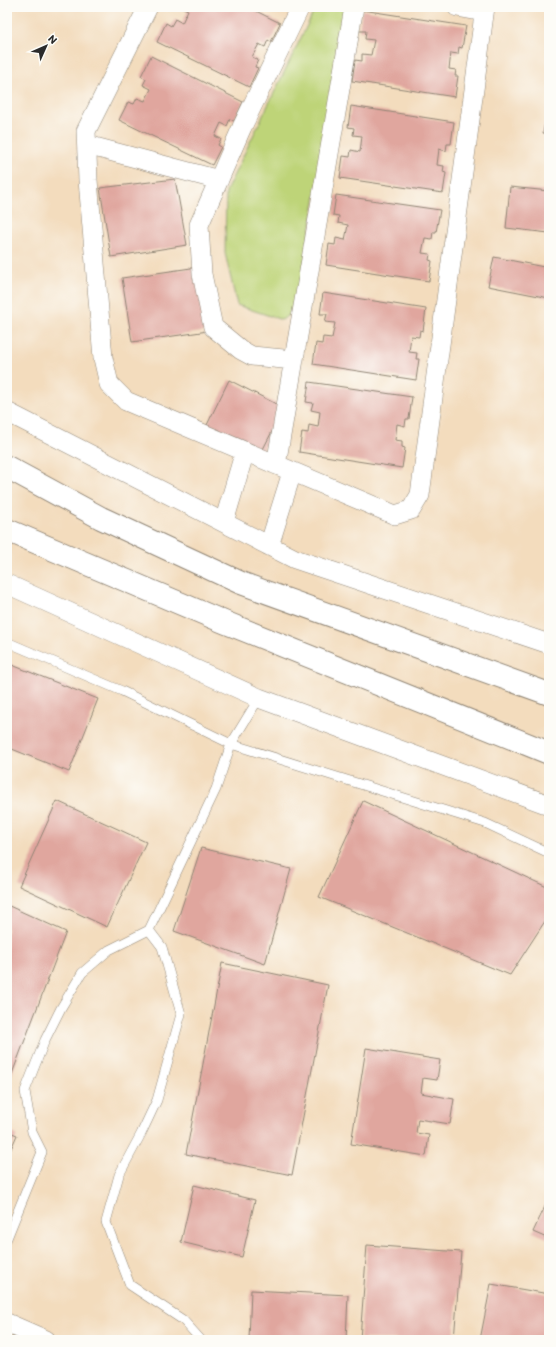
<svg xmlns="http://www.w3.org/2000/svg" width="556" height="1347" font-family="Itim,sans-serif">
<rect width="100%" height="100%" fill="#fdfcf7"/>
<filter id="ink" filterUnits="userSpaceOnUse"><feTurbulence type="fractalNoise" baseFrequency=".025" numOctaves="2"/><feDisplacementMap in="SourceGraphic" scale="8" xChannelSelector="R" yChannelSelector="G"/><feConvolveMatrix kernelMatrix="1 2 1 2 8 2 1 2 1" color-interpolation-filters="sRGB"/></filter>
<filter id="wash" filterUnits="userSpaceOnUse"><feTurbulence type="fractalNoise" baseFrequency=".012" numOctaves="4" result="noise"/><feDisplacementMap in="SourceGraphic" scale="16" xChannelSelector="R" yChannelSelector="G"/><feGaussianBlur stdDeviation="0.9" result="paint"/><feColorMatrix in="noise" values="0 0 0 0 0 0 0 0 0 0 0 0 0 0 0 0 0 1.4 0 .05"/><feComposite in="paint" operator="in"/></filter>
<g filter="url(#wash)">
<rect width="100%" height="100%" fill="#f3dcbd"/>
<!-- green -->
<path fill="#bed478" stroke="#748052" d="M316,7H348L297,308L282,320L237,305L225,253L226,191Z"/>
<g id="blocks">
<!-- building -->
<path fill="#e0a69e" d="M181,7H248L280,23L271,42L268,40L265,47L259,44L252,57L258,60L255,67L258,68L249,87L157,42L166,23L171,26L175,19L182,23L188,10Z
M362,10L466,26L462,48L459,47L458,54L451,53L449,69L456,70L455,76H458L455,97L352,81L355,60L362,61V54L371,55L374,40L365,39L366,31H359Z
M151,56L243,102L234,121L230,119L227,126L221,123L215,136L221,139L218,145L221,147L212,165L119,120L128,102L134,104L137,98L145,101L151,89L143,85L146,79L141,76Z
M351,106L454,122L451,144H447L446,151L439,149L437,165L444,166L443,172L446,173L443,193L340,178L343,156L350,157L351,150L360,152L362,136L353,135L354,128L348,127Z
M548,106L549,107V134L543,133Z
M175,179L187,245L111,257L100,188Z
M510,187L549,191V233L506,228Z
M336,195L440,210L436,232H433L432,239L425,238L422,253L430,254L429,260L432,261L429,281L326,265L329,244L335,245L336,238L345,240L348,225L338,223L339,216L333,215Z
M494,257L549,268V298L488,286Z
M198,267L208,331L132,342L122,278Z
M323,293L426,309L423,331L420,330L419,337L411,336L409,352L417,353L416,359H419L416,380L313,364L316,343L322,344L323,337L332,338L335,323L325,322L327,314H320Z
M229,380L284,408L260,455L206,427Z
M309,382L412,397L409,419H406L405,426L397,424L395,440L402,441V447L405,448L402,468L299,452L302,432L308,433L309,425L318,427L320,412L311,410L313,403L306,402Z
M7,663L98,699L69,772L7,747Z
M57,801L146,842L107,927L19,886Z
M363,801L549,888V915L510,975L319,897Z
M201,848L291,869L265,964L174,931Z
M7,905L66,932L7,1087Z
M222,963L328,985L292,1175L186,1154Z
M366,1048L440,1060L437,1080L423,1078L421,1093L454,1099L450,1124L418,1119L416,1133L429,1135L426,1156L351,1144Z
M7,1131L17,1135L7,1158Z
M194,1185L255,1200L242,1257L181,1242Z
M549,1198V1239L533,1232Z
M367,1245L461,1252L454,1340L360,1339Z
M491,1284L549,1294V1340H480Z
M251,1290L348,1295L346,1340H249Z
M7,1334L21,1340H7Z"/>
</g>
</g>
<g filter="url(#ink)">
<use href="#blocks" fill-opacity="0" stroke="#8f8474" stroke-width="1"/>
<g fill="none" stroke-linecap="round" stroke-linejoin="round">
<defs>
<path id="lane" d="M7,642L122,691L231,744L485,823L549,853
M7,1238L42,1152L32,1132L25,1091L45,1040L61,1008L82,973L109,950L149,930
M201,1340L183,1320L130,1285L106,1222L119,1175L141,1134L157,1100L181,1014L162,947L149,930L216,789L231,744L259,698"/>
<path id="street" d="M148,7L86,131L88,180L103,358L109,384L126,401L395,515L411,510L420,495L485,7
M457,7L484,12
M87,145L219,180
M294,360L252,356L241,350L213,327L202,274L199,225L242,127L300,7
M7,412L295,559L549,644
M276,465L354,7
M224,522L245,451
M269,546L292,472
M7,584L259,698L549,805
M7,1323L46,1340"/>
<path id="secondary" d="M7,467L101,518L241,583L549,694
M7,530L224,622L549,753"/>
</defs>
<!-- lane casing -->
<use href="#lane" stroke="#8f8474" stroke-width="10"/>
<!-- street casing -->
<use href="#street" stroke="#8f8474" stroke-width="20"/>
<!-- secondary casing -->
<use href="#secondary" stroke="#8f8474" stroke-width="24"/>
<!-- lane -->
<use href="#lane" stroke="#fff" stroke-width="9"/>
<!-- street -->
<use href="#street" stroke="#fff" stroke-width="19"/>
<!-- secondary -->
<use href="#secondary" stroke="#fff" stroke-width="22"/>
</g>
</g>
<!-- margin -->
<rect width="556" height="1347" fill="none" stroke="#fdfcf7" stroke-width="24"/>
<!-- north arrow -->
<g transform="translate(46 46) rotate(45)" stroke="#fdfcf7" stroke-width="3" paint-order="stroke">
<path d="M0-3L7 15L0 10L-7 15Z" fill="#2b2b2b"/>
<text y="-6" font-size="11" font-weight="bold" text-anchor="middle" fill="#2b2b2b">N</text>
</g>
</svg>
